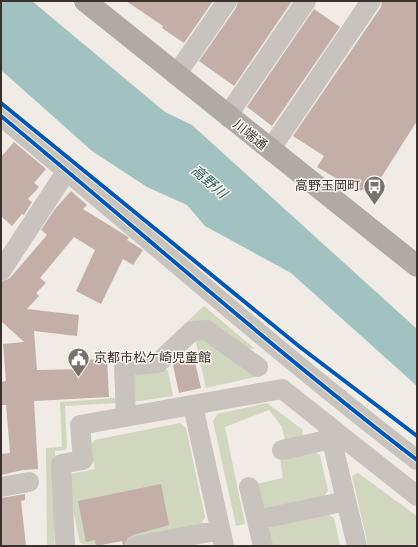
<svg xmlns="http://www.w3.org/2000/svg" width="418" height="547" font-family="'Sofia Sans Condensed','Noto Sans JP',sans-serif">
<rect width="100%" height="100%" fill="#f0ebe5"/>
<!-- green -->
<path fill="#d1d6bf" d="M204,306L255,349L238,347L205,323L152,360L123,361L119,403L65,406L67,448L65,450L55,451L54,546H47L46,448L62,447L60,402L116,398L114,361L121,357L152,355Z
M197,337L258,373L255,377L206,388L195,338Z
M134,368L168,370L173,396L132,402Z
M267,403L303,430L302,437L285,440L282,427L269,410L225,427L245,524L236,526L213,421L217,414Z
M180,423L186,428L205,517L201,525L123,545L122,541C111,543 89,547 80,543L67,480L71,474L95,469L90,448L94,440Z
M315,452L320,455L328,491L323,498L267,509L262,506L256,484L283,478L280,458Z
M358,473L417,516V544L405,546H368L352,476Z
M327,514L334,518L340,546H269L266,531L272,524Z"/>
<!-- water -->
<path fill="#a1c2c1" d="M1,1H32L165,112L192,125L417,329V386L291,273L205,226L187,205L147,187L92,151L1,70Z"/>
<!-- building -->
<path fill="#c3afa7" d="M126,1H213L184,43L162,28L163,26Z
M238,1H292L234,86L199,61L236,8Z
M382,1H417V121L375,187L358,191L317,167L324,156L293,136L381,7Z
M314,9L340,27L272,126L247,107Z
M14,142L46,169L34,183L39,187L28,199L32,202L24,215L22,214L12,226L1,216V157Z
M71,191L87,205L83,209L125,235L129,238L127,240L143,250L133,265L123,259L101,304L76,291L95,250L74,237L40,278L46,283L36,293L39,296L27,309L79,315L77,336L34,331L37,370L84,369L83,360L107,359L109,397L34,401L38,469L23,470L1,475V454L10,453L6,405H1V382L6,381L3,344L24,342L1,321V282L10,278L47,235L41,230L55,209Z
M194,358L201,388L179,393L173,365L176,362Z
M161,484L169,525L133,535L128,538L125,545H123L122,541L96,546L95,540L86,542L78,501Z
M25,494V500L21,501L26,546H1V498Z"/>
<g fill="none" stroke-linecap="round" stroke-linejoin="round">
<!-- minor -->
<path stroke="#c9c3be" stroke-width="20" d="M176,75L227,1
M1,116C140,231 274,350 417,460
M229,118L234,106L306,1
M272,152L276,141L371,1
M1,271L66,172
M193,406L224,546
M126,417L124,366L158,363L192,331L206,330L258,367
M328,425L357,546
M282,450L331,439
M1,487L29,482
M249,487L263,546
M257,520L346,501
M65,546L61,464L83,460L80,425L282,389L417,496
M136,546L220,530"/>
<!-- highway -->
<path stroke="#afaaa4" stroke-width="22" d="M85,1L417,266"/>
<defs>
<path id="cycleway" d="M1,103L300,347L417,436
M1,116C140,231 274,350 417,460"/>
</defs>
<!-- cycleway casing -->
<use href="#cycleway" stroke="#fbf5ee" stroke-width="6"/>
<!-- cycleway -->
<use href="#cycleway" stroke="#0057b8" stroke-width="4"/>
</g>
<!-- icons -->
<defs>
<symbol id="bus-pin" viewBox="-11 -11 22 30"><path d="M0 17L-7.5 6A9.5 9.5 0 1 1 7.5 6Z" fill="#7a716c" stroke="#fbf5ee"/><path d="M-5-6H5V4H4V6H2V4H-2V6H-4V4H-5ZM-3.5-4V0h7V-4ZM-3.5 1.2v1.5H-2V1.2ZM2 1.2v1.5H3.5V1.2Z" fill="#fff"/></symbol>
<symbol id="civic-pin" viewBox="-11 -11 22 30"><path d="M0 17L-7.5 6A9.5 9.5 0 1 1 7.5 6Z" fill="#7a716c" stroke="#fbf5ee"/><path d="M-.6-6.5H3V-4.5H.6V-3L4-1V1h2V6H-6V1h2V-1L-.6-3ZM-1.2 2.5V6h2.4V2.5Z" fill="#fff"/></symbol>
</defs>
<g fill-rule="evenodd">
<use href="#bus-pin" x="362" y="174" width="25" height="34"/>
<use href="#civic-pin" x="66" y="346" width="25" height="34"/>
</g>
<g text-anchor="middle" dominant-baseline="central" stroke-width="3" stroke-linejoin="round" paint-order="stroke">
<!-- street labels -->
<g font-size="13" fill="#3b302b" stroke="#fbf5ee">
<text transform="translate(250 135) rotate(39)">川端通</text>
</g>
<!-- poi labels -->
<g font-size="13" fill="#3b302b" stroke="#fbf5ee" text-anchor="end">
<text x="360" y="186">高野玉岡町</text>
<text x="94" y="358" text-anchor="start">京都市松ケ崎児童館</text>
</g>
<!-- water labels -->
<g font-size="14" font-style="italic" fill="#1f5a5e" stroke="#fbf5ee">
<text transform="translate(209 182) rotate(41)">高野川</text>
</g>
</g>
<!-- border -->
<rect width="418" height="547" fill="none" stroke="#3b302b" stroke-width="4"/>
</svg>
